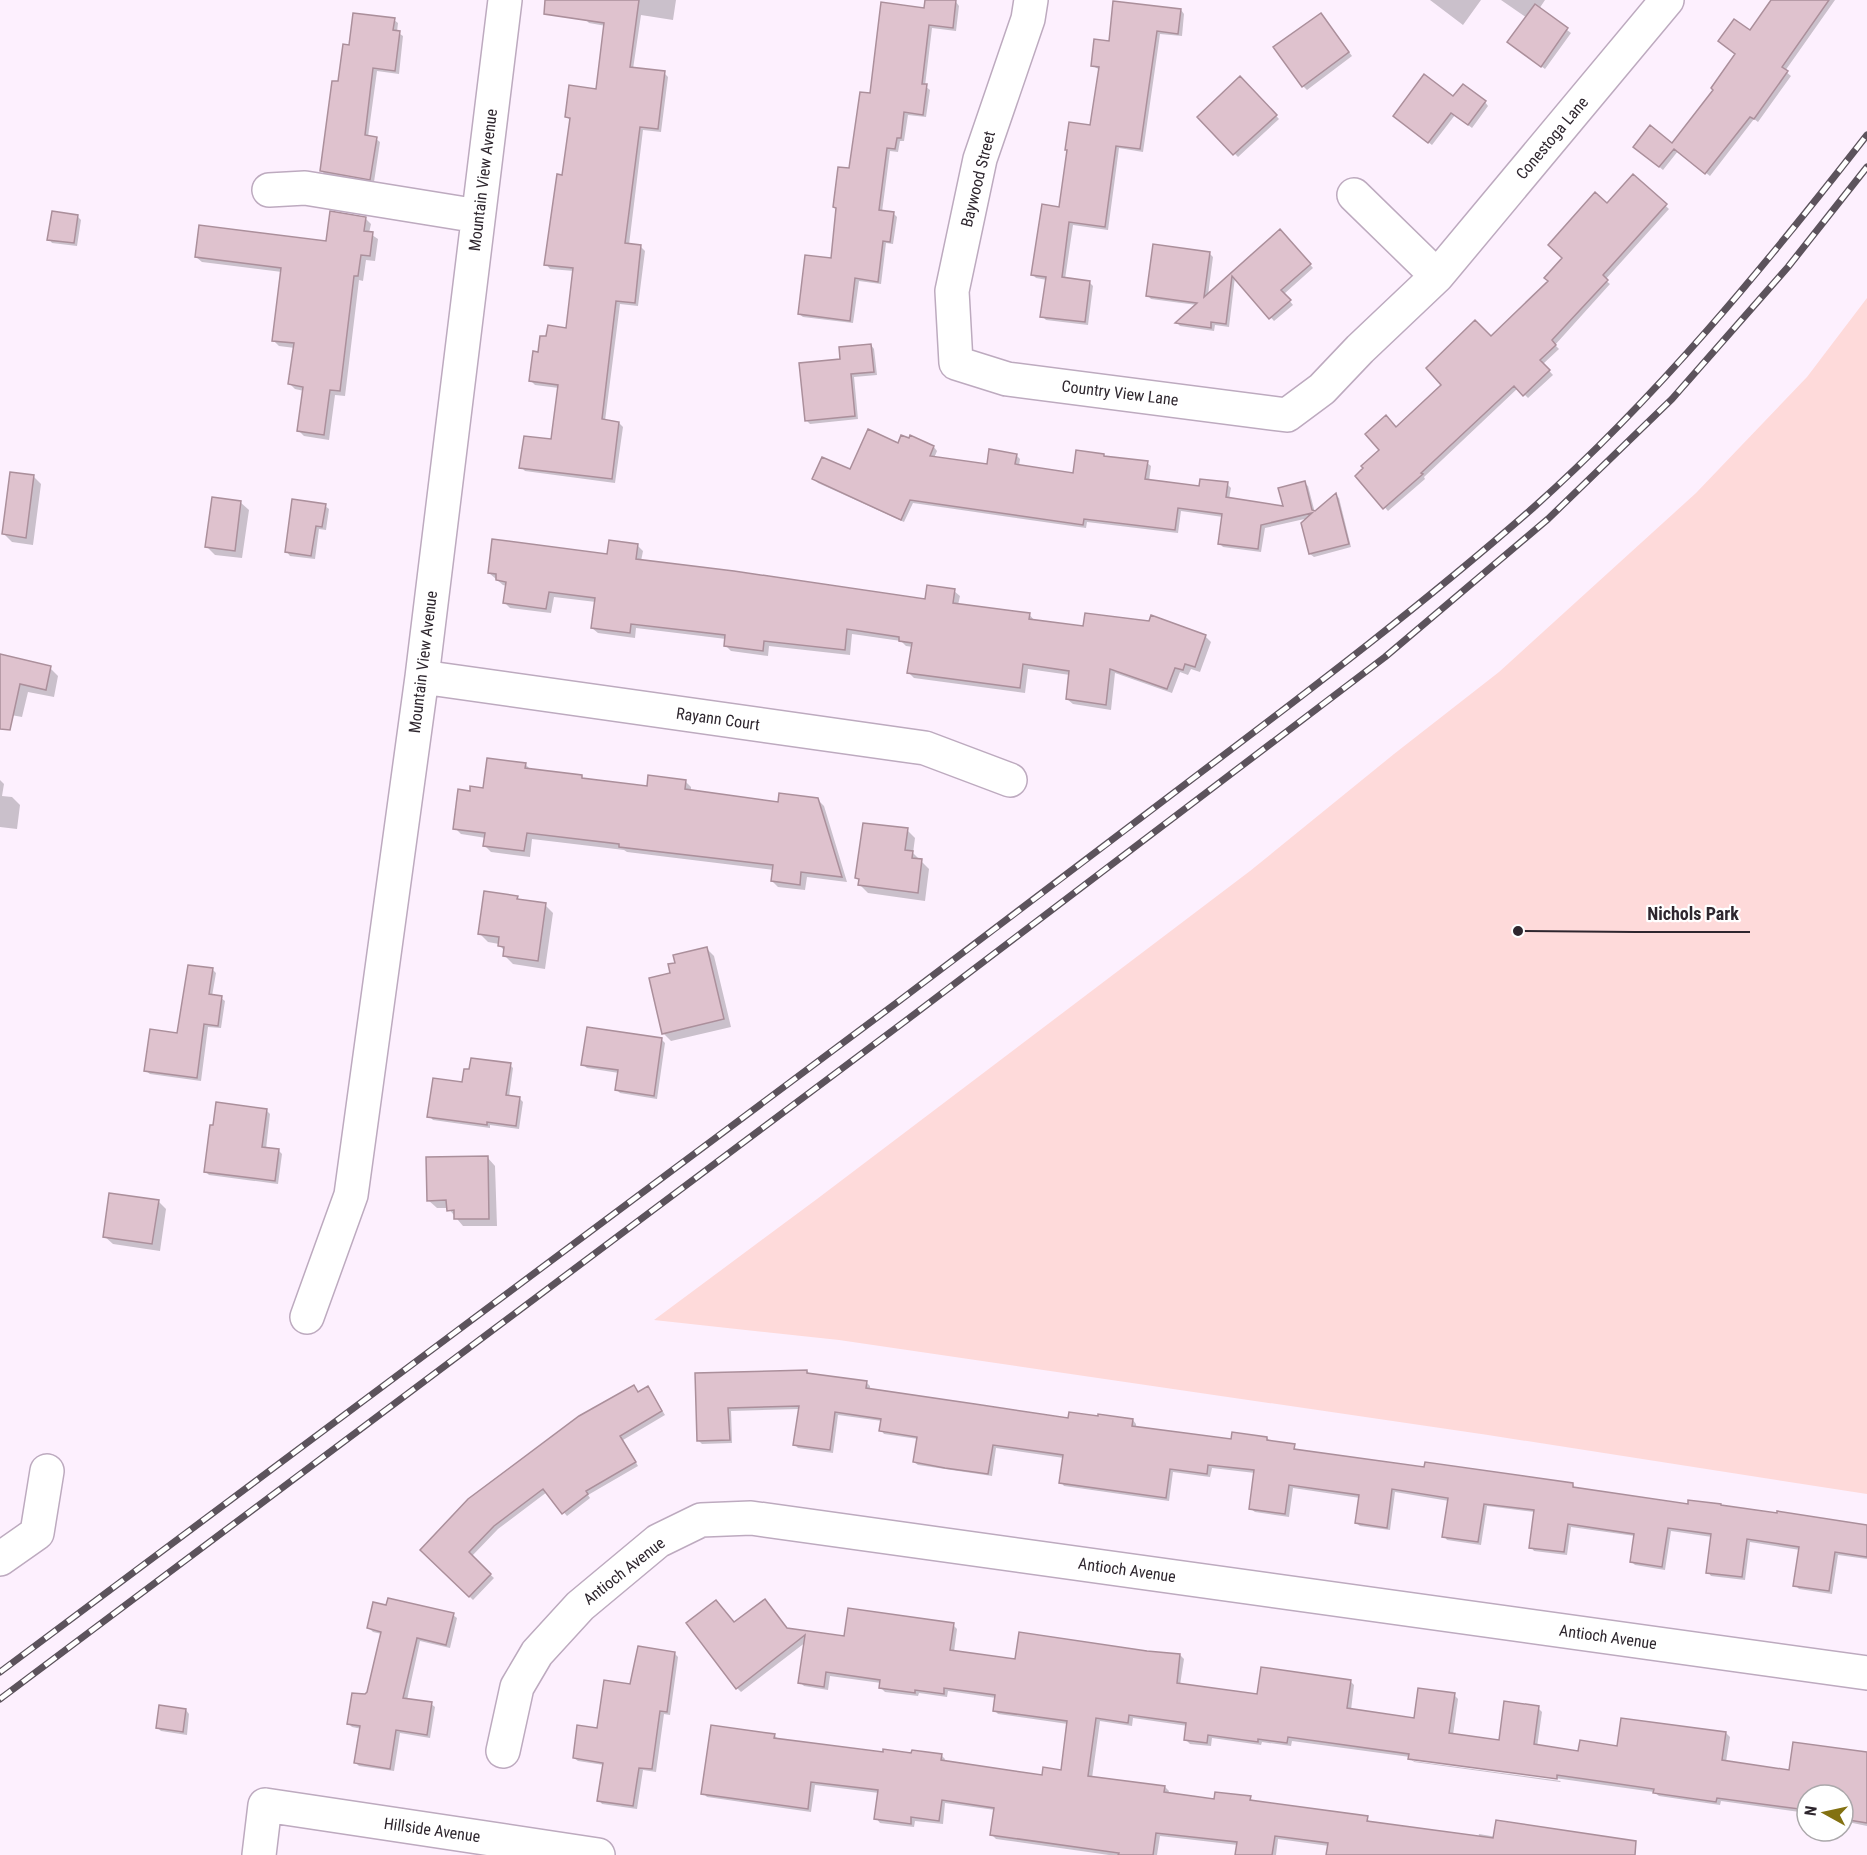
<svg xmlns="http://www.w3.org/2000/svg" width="1867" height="1855" font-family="'Roboto Condensed',sans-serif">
<rect width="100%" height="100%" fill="#fdf0fe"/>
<!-- green -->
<path fill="#fedada" d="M1867,298V1494L1488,1435L839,1340L654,1320L817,1199L1250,871L1394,754L1499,672L1696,493L1807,377Z"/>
<!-- shadow -->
<path fill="#0003" d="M588,0H676L673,20L641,15L633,69L664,73L668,77L661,132L643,130L629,245L641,247L645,251L638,306L620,304L605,421L619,423L623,427L615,483L525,471L521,467L552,441L559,388L535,385L531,381L540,354L548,338L567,329L574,271L550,269L546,264L563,176L571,121L566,116L598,90L606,26L589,23L585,19Z
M927,0L956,2L959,6L956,31L932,28L925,86L930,90L926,117L908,115L904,141H900L898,152L890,151L882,212L893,213L897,217L893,244L886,243L881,284L859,281L853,323L803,317L799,314L832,260L837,210L835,207L850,170L871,95L926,9Z
M1430,0H1481L1463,25Z
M1501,0H1545L1539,9L1571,33L1545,69L1513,46L1527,18Z
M1773,0H1835L1785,71L1791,76L1758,122L1754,119L1710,176L1678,151L1663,170L1639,150L1673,145L1715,90L1750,32Z
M1181,10L1184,14L1182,36L1160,34L1143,152L1119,148L1108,230L1073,225L1065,279L1089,282L1093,286L1088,325L1046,320L1042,316L1047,280L1036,278L1032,274L1061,208L1069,152L1066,150L1092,126L1100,70L1093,66L1110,43Z
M1324,18L1352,56L1307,90L1303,86Z
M394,20L398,23L397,32L403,36L399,74L377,71L368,137L376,139L380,142L374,182L325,175L322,171L339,83L351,46Z
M1240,78L1279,119L1238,157L1199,117Z
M1454,98L1485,102L1488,106L1472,128L1455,115L1432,145L1398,119Z
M1633,176L1669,209L1605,280L1610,284L1555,345L1559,349L1543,364L1553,375L1528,398L1518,388L1424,477L1425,479L1388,511L1357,476L1381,450L1396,429L1550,281L1607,205Z
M77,216L81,220L77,246L52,243L49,239Z
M365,218L371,224L369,233L378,239L375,261L366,260L363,281L359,280L345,396L335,395L329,440L304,436L299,431L304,391L295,389L290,384L295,348L279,346L273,340L282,272L202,262L196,257L328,242Z
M1280,231L1313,268L1284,294L1293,305L1274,321L1235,277L1229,327L1215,325L1214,331L1180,326L1177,323L1197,305L1151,299L1147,295L1210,254L1213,257L1208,295Z
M871,345L874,349L877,375L854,377L858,419L810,424L806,420L842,360Z
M898,445L934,447L937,451L934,458L988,466L1016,455L1020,459L1019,466L1075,474L1103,455L1106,458L1147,463L1151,466L1149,481L1200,488L1227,484L1231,488L1229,499L1285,508L1304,483L1308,486L1315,513L1336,495L1339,498L1351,547L1314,557L1310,554L1309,518L1265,528L1261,552L1223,547L1219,543L1223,517L1181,511L1178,533L1087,522L1086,528L913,503L904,522L818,483L814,479L850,471Z
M33,476L41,484L33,545L12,542L4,534Z
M240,502L249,510L242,558L215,555L207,547Z
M325,506L329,509L326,530L319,529L315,559L290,556L287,552Z
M637,545L643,551L641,561L926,601L954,591L960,596L958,605L1029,614L1034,620L1085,627L1205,636L1211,642L1200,672L1191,669L1188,675L1180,672L1172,693L1115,673L1111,710L1073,704L1067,699L1070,675L1028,669L1025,693L914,678L909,673L913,647L906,646L901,641L852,634L850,655L769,646L768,656L731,651L725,645L726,639L636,628L635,638L598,633L592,628L596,602L554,597L551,613L510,608L504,602L507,586L503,585L489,573L608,556Z
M0,656L50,668L58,676L54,697L28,692L22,717L0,713Z
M525,764L531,770L648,788L685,781L691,787V792L779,804L817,799L824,806L847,882L807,877L805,890L778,887L772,881L774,870L627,852L624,850L532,839L530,857L491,852L485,846L486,838L461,834L455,828L471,792L484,790Z
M0,780L4,784L2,796L12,797L20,805L17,829L0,827Z
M907,830L915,838L913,853L929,869L925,901L868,893L860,885V881L857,878Z
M517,897L521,901L545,905L553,913L545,969L513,964L505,956V952L499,944L488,942L480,934Z
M706,948L714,956L731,1027L671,1041L663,1033Z
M213,970L216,973L212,996L221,998L225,1001L221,1028L208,1027L201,1081L150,1074L146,1071L178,1034Z
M661,1039L665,1043L657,1099L620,1093L616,1089L619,1073L587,1068L583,1065Z
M510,1065L513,1068L509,1097L519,1098L523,1102L519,1129L490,1125V1128L433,1120L429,1116Z
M266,1110L270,1114L266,1149L278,1150L282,1154L278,1184L209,1175L206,1172Z
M487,1157L495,1166L497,1226H463L448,1208H437L428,1200Z
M158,1201L166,1209L160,1251L113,1244L104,1236Z
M807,1371L811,1375L867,1383L870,1386V1390L1070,1420H1133L1136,1424V1428L1232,1441L1267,1438L1271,1442L1294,1446L1297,1451L1425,1469L1573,1485L1576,1489L1689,1505L1867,1526V1559L1838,1555L1832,1594L1799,1589L1795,1585L1800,1550L1750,1542L1745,1580L1711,1576L1708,1572L1712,1537L1671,1531L1665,1570L1635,1565L1632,1562L1635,1536L1571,1527L1567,1555L1534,1551L1531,1547L1535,1512L1487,1506L1481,1545L1447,1540L1444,1536L1449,1501L1395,1492L1390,1530L1360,1526L1356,1523L1360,1498L1293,1488L1289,1517L1255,1512L1251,1509L1255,1473L1212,1468L1210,1477L1173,1472L1169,1501L1064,1486L1061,1482L1064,1458L996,1448L992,1476L918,1465L914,1462L918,1439L884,1434L881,1430L882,1421L838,1415L833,1453L798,1448L795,1445L800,1409L731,1411L732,1443L702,1444L698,1440L696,1375Z
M633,1386L639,1393L651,1392L665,1415L623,1440L638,1466L588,1495L590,1498L567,1516L547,1492L498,1529L471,1557L494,1578L473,1600L422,1550Z
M453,1615L457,1618L450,1648L420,1641L407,1700L431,1704L435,1707L430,1738L400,1733L394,1771L359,1766L356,1763L362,1729L352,1727L349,1724L366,1696L382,1634L373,1632L369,1628Z
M734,1624L845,1638L953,1625L957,1629L954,1652L1016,1661L1147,1652L1180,1655L1184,1659L1180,1685L1258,1695L1350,1681L1354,1685L1351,1710L1416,1719L1454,1695L1458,1699L1453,1735L1500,1741L1538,1708L1542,1712L1537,1747L1580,1752L1726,1733L1730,1737L1726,1762L1791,1771L1867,1753V1826L1843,1821V1795H1807V1813L1721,1801L1720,1805L1659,1796L1654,1792L1413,1758V1761L1410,1757L1292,1741L1291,1746L1262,1742L1261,1745L1212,1738L1211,1746L1190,1744L1186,1740L1188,1726L1133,1718L1132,1726L1100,1721L1092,1778L1165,1787L1169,1791L1168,1794L1215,1801L1250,1798L1254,1802L1367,1818L1371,1824L1478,1838L1479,1834L1604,1855H1328L1329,1846L1278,1839L1276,1855H1236L1238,1845L1160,1836L1157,1855H1109L996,1839L992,1835L995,1810L945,1803L943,1824L915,1821L914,1827L880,1823L876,1818L879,1793L815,1785L811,1812L707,1797L703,1793L774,1735L779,1740L884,1754L941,1755L945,1759L944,1762L1043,1777L1062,1771L1068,1724L998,1714L994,1710L996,1698L948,1691L947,1697L919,1693L918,1696L885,1692L881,1688V1683L830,1676L828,1690L804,1686L800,1682L806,1642L741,1692L737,1688Z
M674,1653L678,1657L670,1715L664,1714L656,1772L643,1770L637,1809L602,1804L599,1800L604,1765L578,1761L574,1758L598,1730Z
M186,1710L189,1714L187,1735L161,1731L158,1728Z
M1413,1761L1561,1781L1560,1782L1414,1762Z"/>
<!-- building -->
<path fill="#dfc2ce" stroke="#ab8f9b" stroke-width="1.5" d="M545,0H639L630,67L665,71L658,129L640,127L625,243L641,245L635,303L616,301L602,419L619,422L612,479L519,468L524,436L551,439L558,385L529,381L533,351L538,352L540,336H546L548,325L566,328L573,268L544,265L557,174L562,175L570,118L565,117L569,85L596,89L604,23L544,14Z
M925,0H956L953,28L929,25L922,84H927L923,115L904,112L901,138H897L895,149L887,148L879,210L894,212L890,242L883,241L878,282L855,278L850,321L798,314L805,255L831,258L836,208L833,207L838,167L849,168L860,92L870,93L881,2L924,8Z
M1771,0H1829L1782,67L1788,71L1754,119L1750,117L1705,174L1674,149L1659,167L1633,147L1650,125L1672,143L1713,90L1711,88L1735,54L1718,41L1734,19L1750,30Z
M1113,1L1181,9L1178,34L1157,31L1140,149L1116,146L1105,227L1069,222L1062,277L1090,281L1085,322L1040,317L1046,277L1031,275L1042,204L1059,207L1067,150H1065L1069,122L1090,125L1099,67L1091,66L1094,39L1109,41Z
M1535,4L1568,28L1541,67L1507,42Z
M353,13L395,18L393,30L400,31L395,71L373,68L365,135L377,137L370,180L320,171L332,81H338L343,44L349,45Z
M1321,13L1349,52L1302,87L1273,47Z
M1424,74L1453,96L1463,84L1486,101L1468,125L1451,113L1428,143L1393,116Z
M1240,76L1277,115L1233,155L1197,117Z
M1633,174L1667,204L1603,275L1608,280L1552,340L1556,345L1540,360L1550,370L1523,396L1514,386L1421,473L1423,474L1383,509L1355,476L1363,468L1361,466L1379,450L1365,434L1386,415L1396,427L1441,385L1426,368L1475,320L1491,336L1548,281L1544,278L1562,258L1548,245L1595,192L1607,203Z
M52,211L78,215L74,243L47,240Z
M330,211L366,217L364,231L373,232L370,256L361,255L358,276H354L340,391L330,390L324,435L297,431L303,387L288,384L294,343L272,341L281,268L195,257L199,225L326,241Z
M1280,229L1311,264L1281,290L1291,300L1269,319L1232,276L1226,324L1211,322V328L1175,323L1197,303L1146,296L1153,244L1210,252L1204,297Z
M871,344L874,372L851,374L855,416L805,421L799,363L840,359L839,347Z
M868,429L898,443L901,435L909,438L910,435L934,446L930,456L987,464L989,449L1017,454L1015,464L1073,473L1076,450L1104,454V456L1148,461L1145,479L1199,486L1200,479L1228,482L1226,497L1283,506L1278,488L1305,481L1312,510L1315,511L1336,493L1349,544L1309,554L1301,523L1312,513L1261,525L1258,549L1218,544L1222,514L1178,508L1175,530L1084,519L1083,525L910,500L901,520L812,479L822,457L850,469Z
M10,472L34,475L26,538L2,534Z
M212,497L241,501L235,551L205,547Z
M292,499L326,504L322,527L316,526L311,556L285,552Z
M492,539L607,554L609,540L638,544L636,559L734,571L925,599L927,585L955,589L953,603L1030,613L1029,619L1083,626L1085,613L1149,621L1151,615L1206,635L1195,667L1185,664L1183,670L1175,668L1167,689L1110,669L1106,705L1066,699L1069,671L1023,664L1020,688L907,673L912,643L899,641V637L847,629L845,650L764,641L763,651L724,646L725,635L631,624L630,633L591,628L595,598L549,592L546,609L503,603L506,582L496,580V574L488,573Z
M0,654L51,666L46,690L20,684L10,730L0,729Z
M487,758L526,763L525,768L582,775V778L647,786L648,775L686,780L685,789L778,802L779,793L818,798L842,877L801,872L800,885L771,881L773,865L619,847V844L527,833L524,851L483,846L485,833L453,829L458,789L470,791V786L483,788Z
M863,823L908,828L905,850L913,851L912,858L922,859L918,893L858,885L859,879L855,878Z
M484,891L518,896L517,899L546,903L538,961L503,956L504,947L498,946L499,937L478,934Z
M707,947L724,1019L662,1034L649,978L670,973L668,964L675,963L673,955Z
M188,965L213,968L209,994L222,996L218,1026L204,1024L197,1078L144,1071L150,1029L177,1033Z
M587,1027L662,1038L654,1096L615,1090L618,1070L581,1065Z
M471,1058L511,1063L506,1095L520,1097L516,1126L487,1122V1125L427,1117L433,1078L462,1082L464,1069H469Z
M216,1102L267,1109L262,1147L279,1149L275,1181L204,1172L210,1125H213Z
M488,1156L489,1219H454V1210L447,1211L446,1200L427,1201L426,1157Z
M109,1193L159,1200L152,1244L103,1237Z
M807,1370V1373L867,1381L866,1388L975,1404L1068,1418L1069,1412L1098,1416V1414L1133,1419L1132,1426L1231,1439L1232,1432L1267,1437V1440L1295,1444L1294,1449L1424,1467L1425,1462L1573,1483V1487L1688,1504V1500L1721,1504V1505L1777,1513V1511L1867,1525V1557L1835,1552L1829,1591L1793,1586L1799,1547L1747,1539L1742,1577L1706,1573L1711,1534L1668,1528L1662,1567L1630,1562L1634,1534L1568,1524L1564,1552L1529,1548L1534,1510L1484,1504L1478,1542L1442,1537L1448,1498L1392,1489L1387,1528L1355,1523L1359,1495L1289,1485L1285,1514L1249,1509L1254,1470L1208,1465L1207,1474L1170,1469L1166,1498L1059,1483L1063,1455L993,1445L988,1474L945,1468L913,1462L917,1437L879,1431L881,1419L835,1412L830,1450L793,1445L799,1406L728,1408L730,1440L697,1441L695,1373Z
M634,1385L638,1392L648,1386L662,1411L620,1436L636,1462L586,1491L588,1494L562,1514L543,1489L494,1526L469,1552L491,1574L469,1597L420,1550L468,1499L579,1416Z
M388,1598L454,1613L446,1645L417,1638L403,1698L432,1702L427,1735L396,1730L390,1769L354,1763L360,1726L347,1724L352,1693L365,1694L367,1692L381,1632L367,1628L373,1602L386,1605Z
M765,1599L787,1628L844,1636L848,1608L954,1623L950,1650L1015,1659L1019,1632L1147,1651L1180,1654L1177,1683L1257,1694L1261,1667L1351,1680L1347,1708L1414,1718L1418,1688L1455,1693L1449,1733L1499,1740L1504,1701L1539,1706L1534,1744L1578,1751L1580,1740L1617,1746L1621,1718L1726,1732L1722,1760L1789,1770L1793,1742L1867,1752V1823L1843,1819V1795H1807V1810L1717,1798L1716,1802L1653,1793L1654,1789L1557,1775V1779L1408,1759L1409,1754L1288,1737L1287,1743L1258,1739V1742L1208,1735L1207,1743L1184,1740L1186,1723L1129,1715L1128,1723L1096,1718L1088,1776L1165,1786L1164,1792L1214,1799L1215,1792L1251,1796L1250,1800L1368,1816L1367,1821L1493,1838L1496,1820L1636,1841L1635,1855H1326L1328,1843L1275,1836L1272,1855H1235L1237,1842L1156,1833L1153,1855H1118L1119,1853L990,1835L994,1808L942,1800L939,1821L911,1817V1824L874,1819L878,1790L811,1782L808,1809L701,1794L711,1725L775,1734L774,1738L883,1752V1749L911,1753L912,1750L942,1754L941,1760L1042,1775L1043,1767L1061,1770L1067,1721L993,1711L995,1695L944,1688V1694L915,1690V1693L879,1688L880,1680L826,1672L824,1687L798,1683L805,1635L736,1689L686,1623L716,1600L734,1622Z
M638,1646L675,1652L667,1712L660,1711L652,1769L639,1768L633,1806L597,1801L603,1763L573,1758L577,1725L597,1728L604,1680L630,1684Z
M159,1705L186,1709L183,1732L156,1728Z"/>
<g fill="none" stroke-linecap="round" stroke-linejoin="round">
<defs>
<path id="minor" d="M1031,0L1028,19L980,159L952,291L956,363L1007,379L1287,415L1322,389L1360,349L1437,276L1667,0
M269,190L305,188L478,216
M1354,195L1437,276
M422,677L925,748L1010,780
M307,1317L351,1195L422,677L505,0
M0,1559L37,1533L47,1471
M503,1751L517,1687L537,1653L580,1606L658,1541L701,1520L751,1518L1867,1673
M259,1855L265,1805L598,1855"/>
</defs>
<!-- minor casing -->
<use href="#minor" stroke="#bdaabf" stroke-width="36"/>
<!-- minor -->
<use href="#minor" stroke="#fff" stroke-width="33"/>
<defs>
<path id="rail" d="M0,1672C300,1448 599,1225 899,1001C1000,925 1100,849 1200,773C1314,687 1427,601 1534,507C1658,396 1765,266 1867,135
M0,1699L908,1019L1385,657L1548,519L1672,399L1788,267L1867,167"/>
</defs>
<!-- rail casing -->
<use href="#rail" stroke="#5c535c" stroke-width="7"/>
<!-- rail -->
<use href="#rail" stroke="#fff" stroke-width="4.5" stroke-dasharray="14" stroke-linecap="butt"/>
</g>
<g text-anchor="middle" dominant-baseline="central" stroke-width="4.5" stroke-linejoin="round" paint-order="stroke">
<!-- street labels -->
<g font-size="16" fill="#2e262e" stroke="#fff">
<text transform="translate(1552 138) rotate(-50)">Conestoga Lane</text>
<text transform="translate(978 179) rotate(-76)">Baywood Street</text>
<text transform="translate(483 180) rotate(-83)">Mountain View Avenue</text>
<text transform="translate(1120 393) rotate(7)">Country View Lane</text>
<text transform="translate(423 662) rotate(-83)">Mountain View Avenue</text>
<text transform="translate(718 719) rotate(8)">Rayann Court</text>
<text transform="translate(1127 1570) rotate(8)">Antioch Avenue</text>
<text transform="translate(624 1571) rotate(-38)">Antioch Avenue</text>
<text transform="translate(1608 1637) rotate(8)">Antioch Avenue</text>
<text transform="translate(432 1830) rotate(8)">Hillside Avenue</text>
</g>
</g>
<!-- callouts -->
<path fill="none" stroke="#2e262e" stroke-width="2" d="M1518 931L1635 932H1750"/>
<circle fill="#2e262e" stroke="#fff" stroke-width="2" cx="1518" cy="931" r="6"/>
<g font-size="18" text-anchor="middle" font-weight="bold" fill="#2e262e" stroke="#fff" stroke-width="4.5" stroke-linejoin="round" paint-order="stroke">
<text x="1693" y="920">Nichols Park</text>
</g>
<!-- north arrow -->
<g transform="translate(1825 1813) rotate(278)"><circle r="28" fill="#ffffff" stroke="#aba8ab" stroke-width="1.5"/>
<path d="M0-4.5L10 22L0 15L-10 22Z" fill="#837111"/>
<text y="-9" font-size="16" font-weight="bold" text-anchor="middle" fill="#2e262e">N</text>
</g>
</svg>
